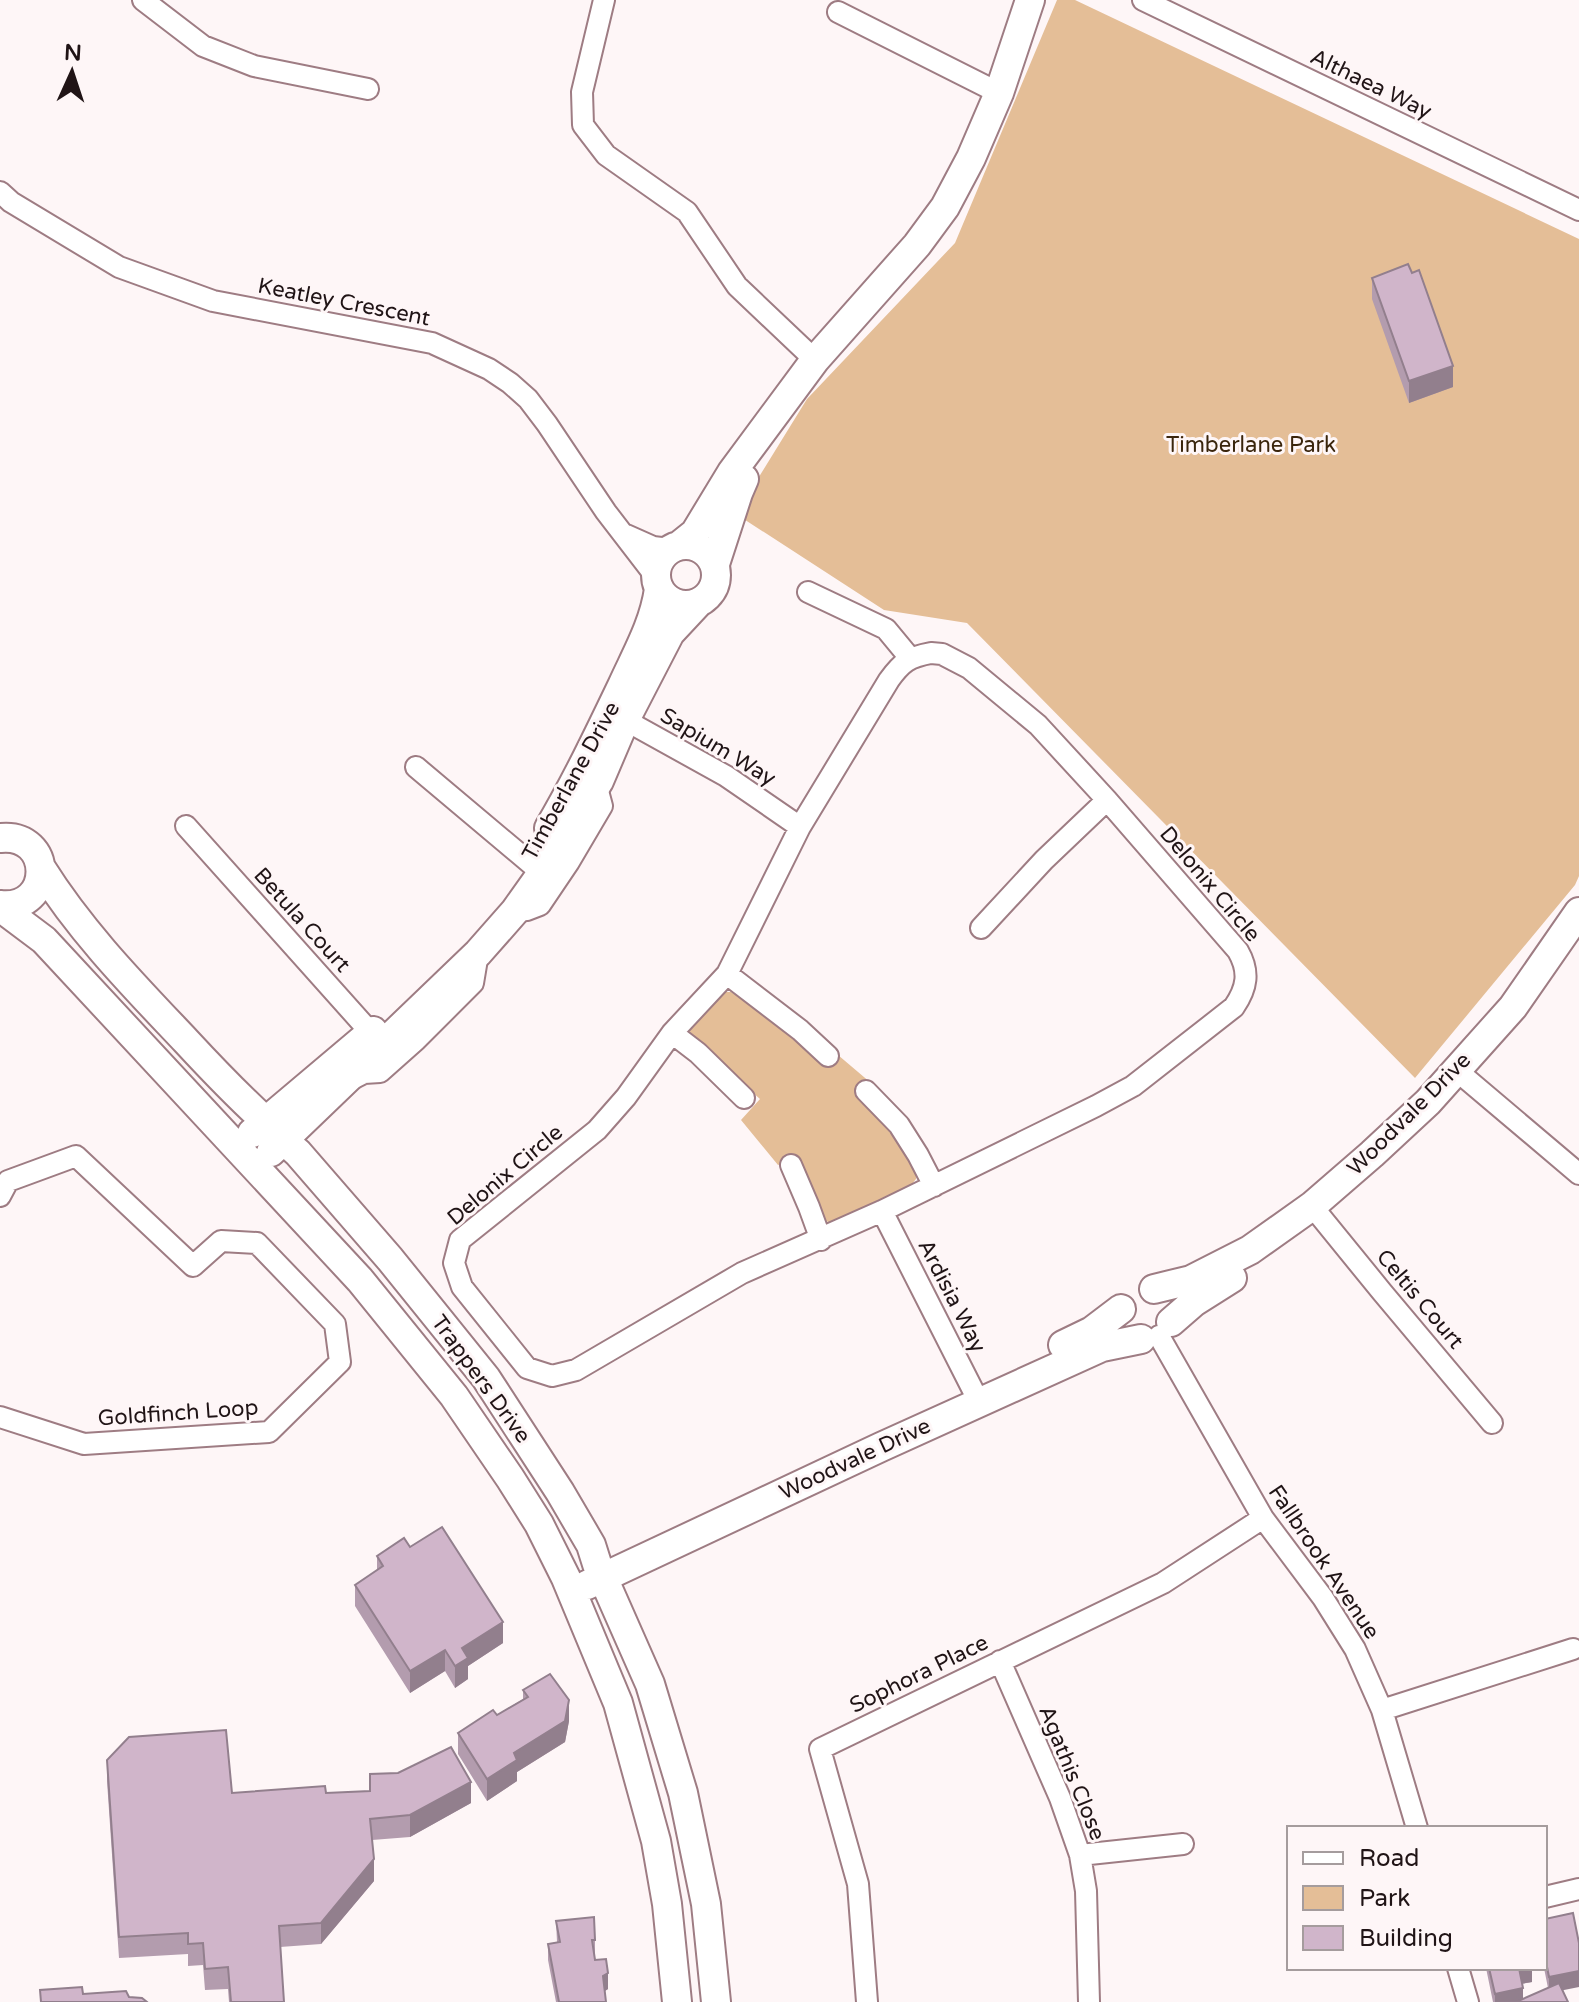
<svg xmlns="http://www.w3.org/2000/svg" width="1579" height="2002" font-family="'Varela Round',sans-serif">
<rect width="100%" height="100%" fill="#fef6f7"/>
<!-- green -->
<path fill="#e4be97" d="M1057,0H1075L1579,239V876L1575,885L1415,1078L967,623L884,610L736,514L807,399L955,243Z
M723,992H731L784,1025L827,1065L838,1055L871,1083L890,1127L916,1172V1179L912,1184L838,1222C832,1223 831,1224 825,1220C815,1212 802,1173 796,1159L778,1165L741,1120L760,1099L687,1034L688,1028Z"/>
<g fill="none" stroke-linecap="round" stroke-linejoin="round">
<defs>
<path id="street" d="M143,0L203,46L254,66L368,89
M604,0L582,92L583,125L606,155L687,212L737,286L815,360
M1143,0L1579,210
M838,12L999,93
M0,192L11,202L119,267L213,301L432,343L489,369L510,383L528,399L547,424L606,512L656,577
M626,535L653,547L670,549
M808,592L886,629L910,658
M931,653L942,654L969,668L1038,725L1107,800L1238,951C1250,972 1247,988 1234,1007L1133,1086L1096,1106L882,1211L742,1273L576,1370L552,1376L527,1368L462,1287L454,1263L460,1240L597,1130L626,1097L672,1033L727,974L800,827L889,680C902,662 909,657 931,653Z
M613,714L625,720L726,776L800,827
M416,767L542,873
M186,826L380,1043
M515,911L527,910L540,905L569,862L602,806L598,791L599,781
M981,928L1044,860L1107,800
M727,974L800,1030L828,1056
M672,1033L698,1053L744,1098
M1456,1070L1579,1174
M348,1081L364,1073L380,1072L416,1040L473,983L478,953
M866,1091L899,1125L918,1155L934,1186
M791,1165L809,1207L821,1240
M0,1196L8,1181L76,1156L193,1266L221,1241L257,1243L335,1324L340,1362L269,1432L84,1444L0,1417
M1312,1206L1382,1292L1492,1423
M882,1211L979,1402
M1159,1336L1263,1518L1323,1598L1355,1649L1382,1710L1417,1828
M1000,1661L1060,1798L1080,1855L1086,1891L1089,2002
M1382,1710L1573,1649
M1080,1855L1183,1844
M1545,1897L1579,1889
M1458,1968L1468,2002
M867,2002L858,1884L820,1749L1163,1583L1263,1518"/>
<path id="secondary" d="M656 575a30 30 0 1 1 60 0a30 30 0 1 1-60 0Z
M680,545L695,533L732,472L815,360L917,245L945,207L971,158L999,93L1030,0
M715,564L738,493L744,479
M549,828C576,782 599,734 622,686C637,653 654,624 659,589
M0,838C54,832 54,911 0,905
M41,868C81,932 134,986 186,1041C211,1068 236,1094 263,1119C275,1130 285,1142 298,1153L390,1259L486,1378L560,1492L591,1545L597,1564L650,1684L683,1793L706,1904L716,2002
M0,907L44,940L360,1280L454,1396L510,1478L539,1524L566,1578L618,1703L656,1841L667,1904L677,2002
M252,1133L373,1031
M271,1152L478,953L515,911L542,873L599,781L625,720L670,633L698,603
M1154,1289L1191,1280L1250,1250L1312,1206L1372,1154L1428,1102L1513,1007L1579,912
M1171,1322L1194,1302L1232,1278
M1063,1345L1092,1331L1121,1309
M587,1585L881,1447L1102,1347L1141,1339"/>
</defs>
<!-- street casing -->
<use href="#street" stroke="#9e7c83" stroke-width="24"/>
<!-- secondary casing -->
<use href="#secondary" stroke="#9e7c83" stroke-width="32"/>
<!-- street -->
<use href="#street" stroke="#fff" stroke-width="20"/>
<!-- secondary -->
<use href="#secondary" stroke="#fff" stroke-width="28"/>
</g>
<!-- wall -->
<path fill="#b39cae" d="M1372,278L1453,387L1409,403L1372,299Z
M410,1547L503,1643L468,1666V1679L455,1688L445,1671L410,1693L355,1606V1585L377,1571V1556Z
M523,1690L569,1721L565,1742L517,1772V1781L487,1801L458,1754V1733L497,1715L523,1699Z
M107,1760L232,1793H326L370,1791V1774L471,1803L410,1837L372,1840L374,1881L321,1944L280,1947L284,2002H229L228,1989L205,1990L203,1965L188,1966V1954L119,1958L107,1781Z
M1545,1919L1563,1990L1568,2002H1493L1486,1968H1532V1982L1522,1984L1523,1999L1548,1988L1544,1968H1545Z
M556,1921L595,1940V1960L608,1989L605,1991L606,2002H556L548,1960V1944L557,1942Z"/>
<!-- shaded-wall -->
<path fill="#927f8d" d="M1453,366V387L1409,403V381Z
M503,1622V1643L468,1666V1679L455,1688V1666L462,1648Z
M445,1650V1671L410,1693V1671Z
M569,1700V1721L565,1742L517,1772V1781L487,1801V1779Z
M471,1782V1803L410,1837V1815Z
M374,1859V1881L321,1944V1923Z
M1519,1968H1532V1982L1519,1984Z
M1579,1971V1987L1549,1993V1977Z
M608,1973V1989L603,1992V1976Z
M1523,1988V2002H1495V1994Z"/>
<!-- building -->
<path fill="#d0b5ca" stroke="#927f8d" stroke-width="2" d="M1408,264L1412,273L1419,270L1453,366L1409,381L1372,278Z
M442,1527L503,1622L462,1648L468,1658L455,1666L445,1650L410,1671L355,1585L383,1566L377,1556L404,1538L410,1547Z
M550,1674L569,1700L565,1721L514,1753L517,1760L487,1779L458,1733L493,1710L497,1715L528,1697L523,1690Z
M226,1730L232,1793L325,1786L326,1793L370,1791V1774L398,1773L451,1747L471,1782L410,1815L370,1819L374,1859L321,1923L279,1926L284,2002H231L228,1967L205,1969L203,1943L188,1944V1933L119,1937L107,1760L129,1737Z
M1573,1913L1579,1943V1971L1549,1977L1545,1957V1919Z
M594,1917L595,1940H592L595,1960L606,1959L608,1973L603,1976L606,2002H559L548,1944L560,1942L556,1921Z
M1489,1968H1519L1523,1988L1495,1994Z
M1559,1983L1568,2002H1516Z
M82,1987L83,1994L126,1991L129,1997L142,1998L147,2002H41L40,1990Z"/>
<g text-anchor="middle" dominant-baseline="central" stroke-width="6" stroke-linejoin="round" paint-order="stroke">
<!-- street labels -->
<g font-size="22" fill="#201416" stroke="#fef6f7">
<text transform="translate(1371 84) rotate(26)">Althaea Way</text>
<text transform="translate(344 302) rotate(11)">Keatley Crescent</text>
<text transform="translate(718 747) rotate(31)">Sapium Way</text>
<text transform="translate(571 781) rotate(-61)">Timberlane Drive</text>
<text transform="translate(1210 884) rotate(50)">Delonix Circle</text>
<text transform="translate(302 920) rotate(48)">Betula Court</text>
<text transform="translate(1409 1114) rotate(-45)">Woodvale Drive</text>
<text transform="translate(505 1175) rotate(-40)">Delonix Circle</text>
<text transform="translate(952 1296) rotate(63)">Ardisia Way</text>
<text transform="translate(1420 1299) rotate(50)">Celtis Court</text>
<text transform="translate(481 1379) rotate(54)">Trappers Drive</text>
<text transform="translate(178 1413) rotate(-4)">Goldfinch Loop</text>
<text transform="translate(855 1459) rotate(-25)">Woodvale Drive</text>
<text transform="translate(1324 1562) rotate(56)">Fallbrook Avenue</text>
<text transform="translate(919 1674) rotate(-26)">Sophora Place</text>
<text transform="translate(1072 1773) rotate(68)">Agathis Close</text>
</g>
<!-- park labels -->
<g font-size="22" fill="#3a250c" stroke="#fef6f7">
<text x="1251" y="445">Timberlane Park</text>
</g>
</g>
<!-- legend -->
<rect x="1287" y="1826" width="260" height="144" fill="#fef6f7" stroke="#a59c9d" stroke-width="2"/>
<rect x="1303" y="1852" width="40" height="12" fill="#ffffff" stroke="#a59c9d" stroke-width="2"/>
<text x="1359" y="1866" font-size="24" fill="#201416">Road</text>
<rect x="1303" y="1886" width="40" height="24" fill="#e4be97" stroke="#a59c9d" stroke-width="2"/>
<text x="1359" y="1906" font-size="24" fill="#201416">Park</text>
<rect x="1303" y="1926" width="40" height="24" fill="#d0b5ca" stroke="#a59c9d" stroke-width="2"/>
<text x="1359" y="1946" font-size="24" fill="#201416">Building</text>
<!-- north arrow -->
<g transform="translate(72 72) rotate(3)" stroke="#fef6f7" stroke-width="6" paint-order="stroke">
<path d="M0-6L14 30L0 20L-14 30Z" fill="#201416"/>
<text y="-12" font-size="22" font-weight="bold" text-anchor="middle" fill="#201416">N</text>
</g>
</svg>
